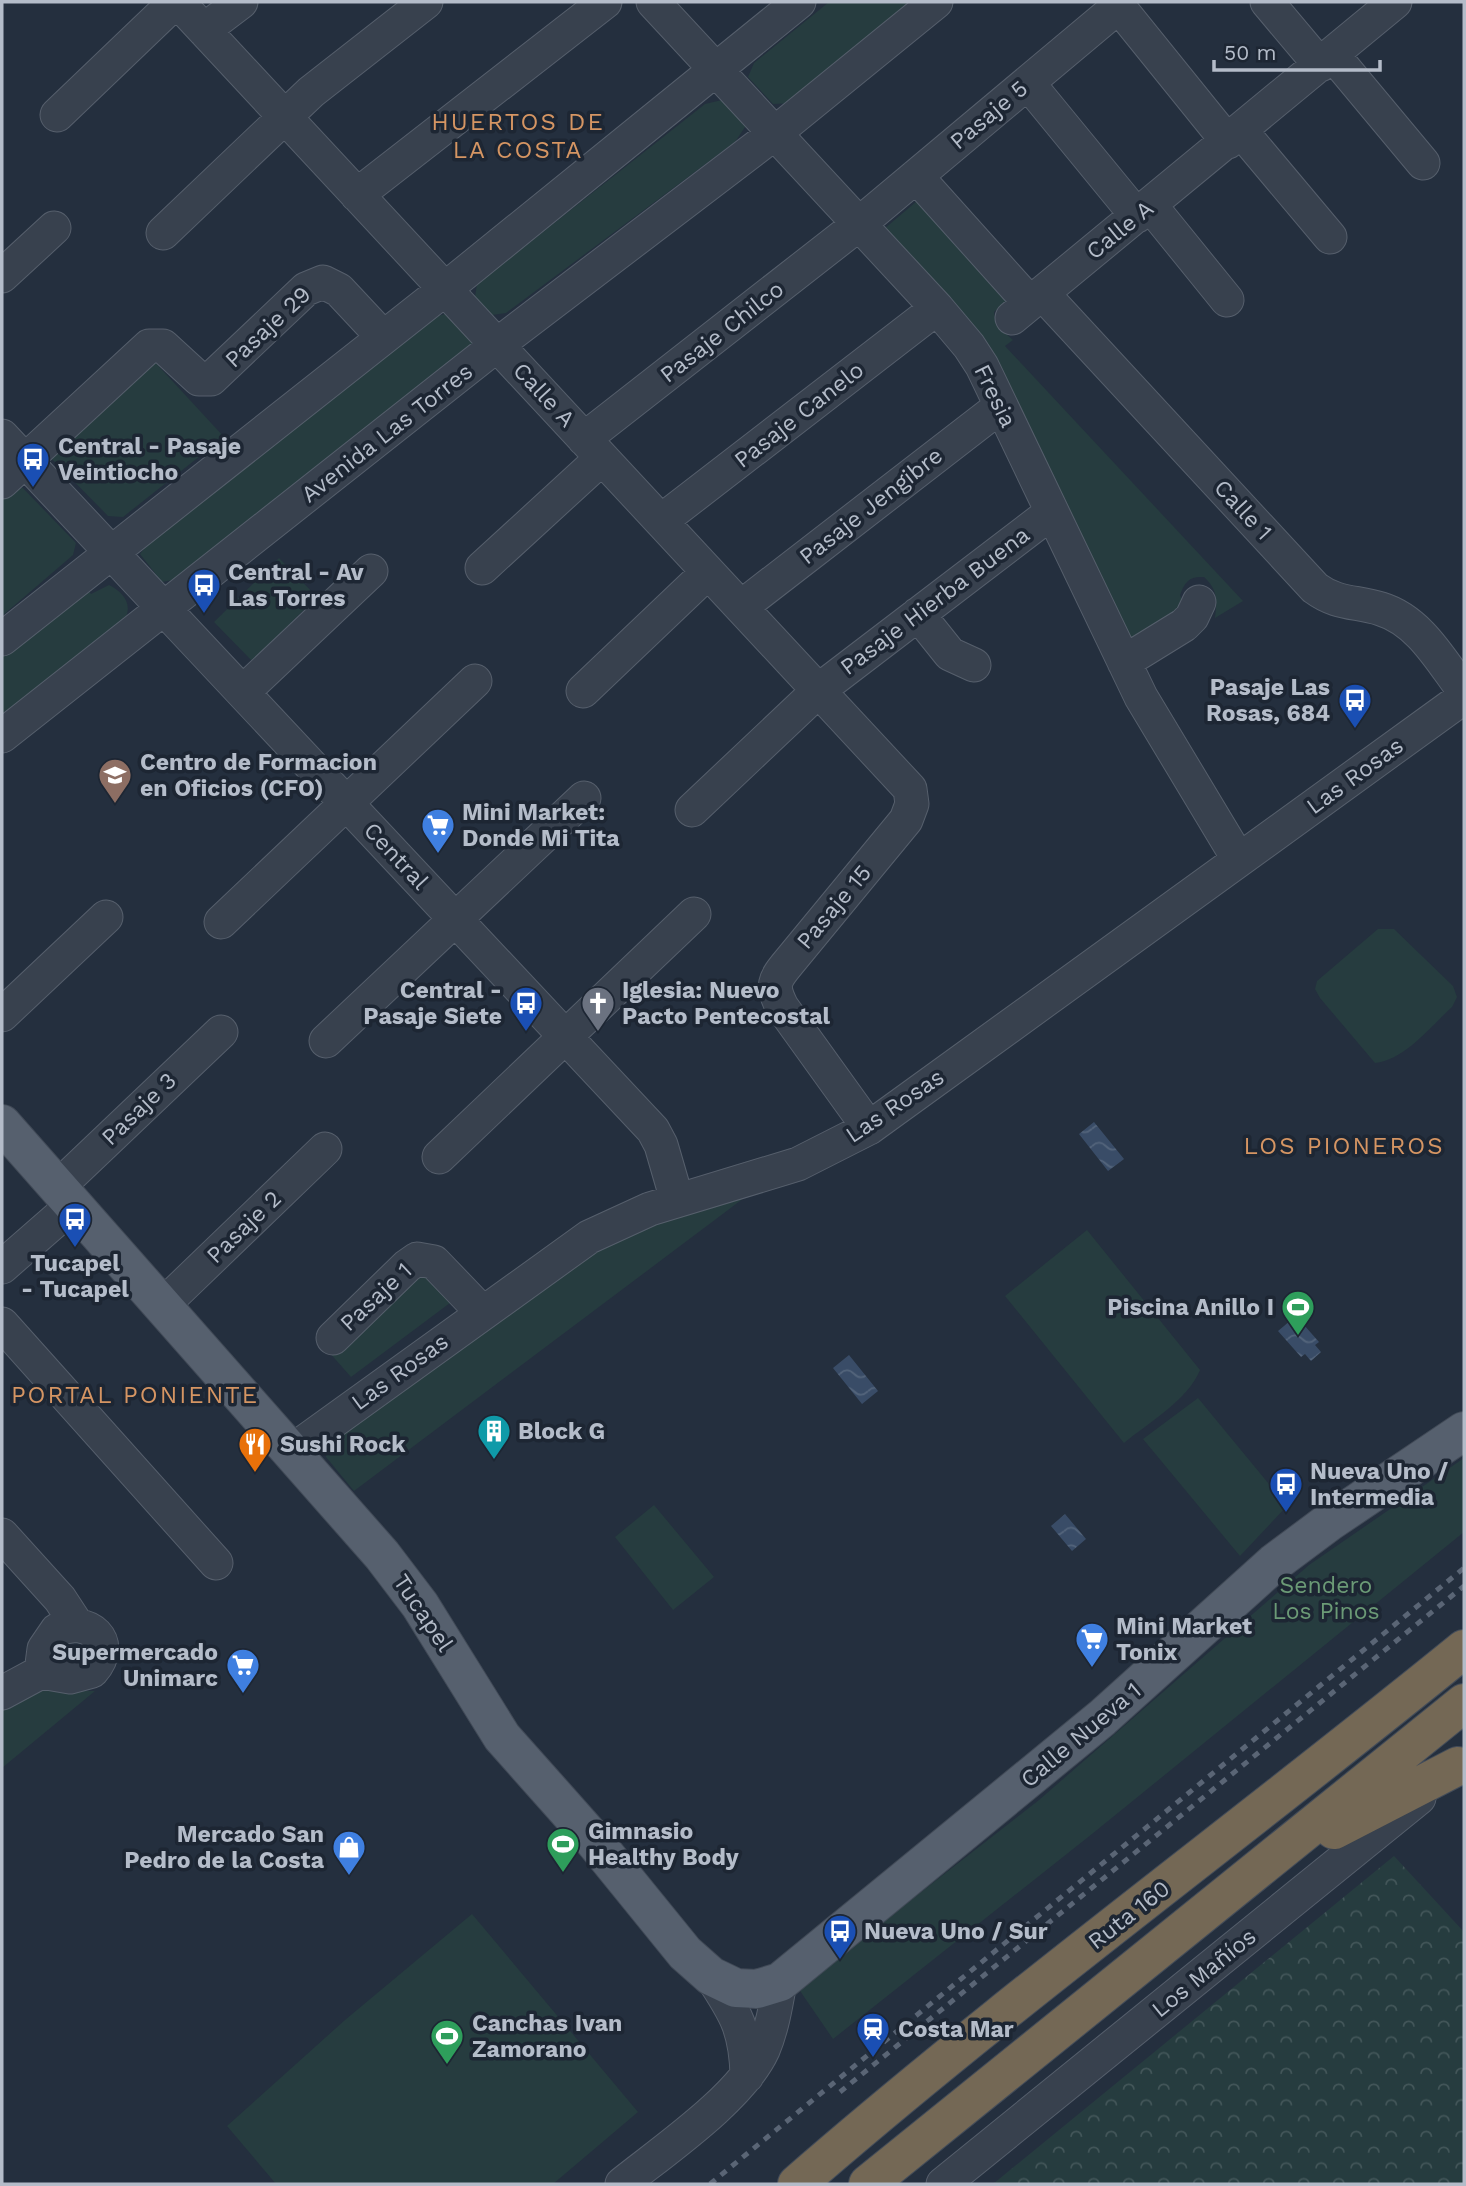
<svg xmlns="http://www.w3.org/2000/svg" width="1466" height="2186" font-family="'Work Sans',sans-serif">
<defs>
<pattern id="forest-crowns" width="20" height="18" patternUnits="userSpaceOnUse" patternTransform="scale(1.75)"><rect width="20" height="18" fill="#263c3f"/><path d="M2 6a3 3 0 1 1 6 0M12 15a3 3 0 1 1 6 0" fill="none" stroke="#435659"/></pattern>
<pattern id="water-waves" width="16" height="10" patternUnits="userSpaceOnUse" patternTransform="scale(1.75)"><rect width="16" height="10" fill="#394c67"/><path d="M0 5q4-4 8 0t8 0" fill="none" stroke="#53647b"/></pattern>
</defs>
<rect width="100%" height="100%" fill="#242f3e"/>
<!-- green -->
<path fill="#263c3f" d="M829,2H913L794,103L773,104L748,77L754,63Z
M722,100L747,124L735,142L506,313L492,315L475,297L477,284L705,104Z
M917,201L1012,300L1002,304L994,312L996,325L1013,340L1005,346L1243,601L1215,618C1217,600 1218,590 1204,577C1190,576 1185,581 1180,595L1186,610L1133,642L989,355L884,229Z
M453,312L478,337L467,350L178,579L162,582L140,554L152,539L434,317Z
M152,359L224,437L123,517L108,516L48,455Z
M19,484L76,543L73,555L2,616V493Z
M279,558L317,597L252,661L214,622Z
M109,585C123,592 133,604 125,619L2,722V656L87,589L91,594Z
M1378,929H1394L1453,986L1457,997L1452,1007C1431,1026 1405,1060 1375,1063L1320,998L1315,989L1317,981Z
M748,1195L354,1491L326,1457V1446L589,1253L649,1220Z
M1087,1230L1200,1370C1188,1400 1148,1423 1124,1443L1005,1296Z
M416,1266L458,1297L351,1377L328,1351Z
M1198,1398L1287,1506L1240,1556L1143,1439Z
M1464,1458V1532L1092,1834L833,2039L798,1988L1039,1800L1309,1565Z
M654,1505L714,1577L673,1610L615,1537Z
M38,1683L60,1691H95L2,1768V1708Z
M472,1914L638,2112L553,2184H276L227,2126L345,2020Z"/>
<!-- forest -->
<path fill="url(#forest-crowns)" d="M1394,1856L1464,1932V2184H993Z"/>
<!-- water -->
<path fill="url(#water-waves)" d="M1094,1122L1124,1159L1108,1171L1079,1134Z
M1296,1316L1319,1342L1315,1345L1321,1352L1311,1361L1305,1354L1301,1357L1278,1331Z
M849,1355L878,1391L862,1404L833,1368Z
M1065,1514L1086,1539L1072,1551L1051,1526Z"/>
<g fill="none" stroke-linecap="round" stroke-linejoin="round">
<defs>
<path id="minor" d="M178,2L910,789L912,804L906,820L789,962C774,980 771,985 782,1007L869,1128
M653,2L937,308L969,346L982,366L1141,697L1239,860
M1115,2L1228,142
M1267,2L1320,65
M204,30L241,2
M1333,55L1423,163
M1028,83L1137,216
M57,115L175,2
M1241,131L1330,237
M916,176L1030,303
M357,195L605,2
M1150,205L1227,300
M163,233L311,92L426,2
M2,276L54,228
M1042,293L1315,588C1338,605 1356,601 1381,609C1420,621 1441,661 1464,691
M1012,318L1395,2
M2,436L653,1130L661,1145L677,1200
M584,439L859,224L1119,6
M2,482L149,346H163L199,379H211L306,289L323,282L339,290L383,337
M661,521L937,308
M482,568L602,458
M741,607L1001,406
M918,614L950,654L974,665
M2,639L445,289L799,2
M1124,662L1184,625L1192,617L1199,602
M583,691L708,572
M243,692L371,571
M2,736L497,345L775,133L936,2
M692,810L819,690L1052,512
M221,922L475,681
M2,1015L106,917
M326,1041L584,798
M439,1157L694,914
M58,1187L221,1032
M2,1267L73,1205
M163,1305L325,1149
M2,1324L216,1563
M333,1338L407,1266L417,1259L434,1262L482,1312
M292,1451L589,1237L650,1209L798,1164L869,1128L1464,697
M2,1535L60,1599L77,1625
M2,1693L41,1672L70,1677L92,1671C118,1642 88,1615 57,1630L44,1649L41,1672
M711,1976C736,2014 746,2030 747,2076
M622,2184C663,2151 741,2098 763,2050C772,2029 776,2005 780,1982
M943,2184L1419,1798"/>
<path id="major" d="M2,1124L382,1555L420,1605L502,1737L590,1836L685,1953L711,1976L736,1988L757,1989L780,1982L1102,1718L1274,1563L1329,1522L1464,1431"/>
<path id="highway" d="M1334,1830L1458,1766
M797,2184C1012,1997 1243,1829 1464,1649
M868,2184L1464,1703"/>
</defs>
<!-- minor casing -->
<use href="#minor" stroke="#565f6c" stroke-width="35"/>
<!-- major casing -->
<use href="#major" stroke="#414a57" stroke-width="40"/>
<!-- highway casing -->
<use href="#highway" stroke="#434c59" stroke-width="40"/>
<!-- minor -->
<use href="#minor" stroke="#38414e" stroke-width="33"/>
<!-- major -->
<use href="#major" stroke="#56606e" stroke-width="38"/>
<!-- highway -->
<use href="#highway" stroke="#746855" stroke-width="38"/>
<!-- rail -->
<path stroke="#5a6575" stroke-width="5" stroke-dasharray="7 7" stroke-linecap="butt" d="M840,2092L1464,1586
M710,2184L1464,1568"/>
</g>
<!-- icons -->
<defs>
<symbol id="bus-pin" viewBox="-11 -11 22 30"><path d="M0 17L-7.5 6A9.5 9.5 0 1 1 7.5 6Z" fill="#1a4fb4" stroke="#1d2633"/><path d="M-5-6H5V4H4V6H2V4H-2V6H-4V4H-5ZM-3.5-4V0h7V-4ZM-3.5 1.2v1.5H-2V1.2ZM2 1.2v1.5H3.5V1.2Z" fill="#fff"/></symbol>
<symbol id="university-pin" viewBox="-11 -11 22 30"><path d="M0 17L-7.5 6A9.5 9.5 0 1 1 7.5 6Z" fill="#8d6e63" stroke="#1d2633"/><path d="M0-5L7-2L0 1L-7-2ZM-4 1L0 2.5L4 1V4Q0 6-4 4Z" fill="#fff"/></symbol>
<symbol id="supermarket-pin" viewBox="-11 -11 22 30"><path d="M0 17L-7.5 6A9.5 9.5 0 1 1 7.5 6Z" fill="#3f7fe0" stroke="#1d2633"/><path d="M-6-5.5h2.5l.6 2H6L4.5 2H-2.5L-4.4-4H-6ZM-1.5 3.2a1.3 1.3 0 1 0 .1 0ZM3 3.2a1.3 1.3 0 1 0 .1 0Z" fill="#fff"/></symbol>
<symbol id="church-pin" viewBox="-11 -11 22 30"><path d="M0 17L-7.5 6A9.5 9.5 0 1 1 7.5 6Z" fill="#6b7280" stroke="#1d2633"/><path d="M-1.2-6h2.4v3.5h3.3v2.4h-3.3V6h-2.4V-.1h-3.3v-2.4h3.3Z" fill="#fff"/></symbol>
<symbol id="stadium-pin" viewBox="-11 -11 22 30"><path d="M0 17L-7.5 6A9.5 9.5 0 1 1 7.5 6Z" fill="#2e9e5b" stroke="#1d2633"/><path d="M0-5a6.5 5 0 1 0 0 10a6.5 5 0 1 0 0-10ZM-3.5-1.8h7v3.6h-7Z" fill="#fff"/></symbol>
<symbol id="building-pin" viewBox="-11 -11 22 30"><path d="M0 17L-7.5 6A9.5 9.5 0 1 1 7.5 6Z" fill="#0f9aa8" stroke="#1d2633"/><path d="M-4-6H4V6H1V3H-1V6H-4ZM-2.5-4.3h1.7v1.8h-1.7ZM.8-4.3h1.7v1.8H.8ZM-2.5-1h1.7V.8h-1.7ZM.8-1h1.7V.8H.8Z" fill="#fff"/></symbol>
<symbol id="restaurant-pin" viewBox="-11 -11 22 30"><path d="M0 17L-7.5 6A9.5 9.5 0 1 1 7.5 6Z" fill="#e8710a" stroke="#1d2633"/><path d="M-5-6h1v4h1v-4h1v4h1v-4h1v5L-1.5 .5V6h-2V.5L-5-1ZM5-6V6H3V1.5H1.5Q1.5-4 5-6Z" fill="#fff"/></symbol>
<symbol id="shop-pin" viewBox="-11 -11 22 30"><path d="M0 17L-7.5 6A9.5 9.5 0 1 1 7.5 6Z" fill="#3f7fe0" stroke="#1d2633"/><path d="M-5-2.5h2.3a2.7 3.5 0 0 1 5.4 0H5L5.5 6h-11ZM-1.5-2.5h3a1.5 2.3 0 0 0-3 0Z" fill="#fff"/></symbol>
<symbol id="station-pin" viewBox="-11 -11 22 30"><path d="M0 17L-7.5 6A9.5 9.5 0 1 1 7.5 6Z" fill="#1a4fb4" stroke="#1d2633"/><path d="M-3-6H3Q5-6 5-4V2Q5 4 3 4L4.5 6H3L1.5 4h-3L-3 6H-4.5L-3 4Q-5 4-5 2V-4Q-5-6-3-6ZM-3.5-4v3h7v-3ZM-3.5 1v1.5H-2V1ZM2 1v1.5H3.5V1Z" fill="#fff"/></symbol>
</defs>
<g fill-rule="evenodd">
<use href="#bus-pin" x="14" y="440" width="38" height="52"/>
<use href="#bus-pin" x="185" y="566" width="38" height="52"/>
<use href="#bus-pin" x="1336" y="681" width="38" height="52"/>
<use href="#university-pin" x="96" y="756" width="38" height="52"/>
<use href="#supermarket-pin" x="419" y="806" width="38" height="52"/>
<use href="#bus-pin" x="507" y="984" width="38" height="52"/>
<use href="#church-pin" x="579" y="984" width="38" height="52"/>
<use href="#bus-pin" x="56" y="1200" width="38" height="52"/>
<use href="#stadium-pin" x="1279" y="1288" width="38" height="52"/>
<use href="#building-pin" x="475" y="1412" width="38" height="52"/>
<use href="#restaurant-pin" x="236" y="1425" width="38" height="52"/>
<use href="#bus-pin" x="1267" y="1465" width="38" height="52"/>
<use href="#supermarket-pin" x="1073" y="1620" width="38" height="52"/>
<use href="#supermarket-pin" x="224" y="1646" width="38" height="52"/>
<use href="#stadium-pin" x="544" y="1825" width="38" height="52"/>
<use href="#shop-pin" x="330" y="1828" width="38" height="52"/>
<use href="#bus-pin" x="821" y="1912" width="38" height="52"/>
<use href="#station-pin" x="854" y="2010" width="38" height="52"/>
<use href="#stadium-pin" x="428" y="2017" width="38" height="52"/>
</g>
<g text-anchor="middle" dominant-baseline="central" stroke-width="7" stroke-linejoin="round" paint-order="stroke">
<!-- street labels -->
<g font-size="23" fill="#b4bcc9" stroke="#1d2633">
<text transform="translate(989 115) rotate(-40)">Pasaje 5</text>
<text transform="translate(1120 230) rotate(-39)">Calle A</text>
<text transform="translate(268 327) rotate(-43)">Pasaje 29</text>
<text transform="translate(722 332) rotate(-38)">Pasaje Chilco</text>
<text transform="translate(544 395) rotate(47)">Calle A</text>
<text transform="translate(995 396) rotate(64)">Fresia</text>
<text transform="translate(799 415) rotate(-38)">Pasaje Canelo</text>
<text transform="translate(387 433) rotate(-38)">Avenida Las Torres</text>
<text transform="translate(871 506) rotate(-38)">Pasaje Jengibre</text>
<text transform="translate(1243 510) rotate(47)">Calle 1</text>
<text transform="translate(935 601) rotate(-37)">Pasaje Hierba Buena</text>
<text transform="translate(1355 776) rotate(-36)">Las Rosas</text>
<text transform="translate(396 856) rotate(47)">Central</text>
<text transform="translate(834 907) rotate(-50)">Pasaje 15</text>
<text transform="translate(895 1106) rotate(-34)">Las Rosas</text>
<text transform="translate(139 1109) rotate(-44)">Pasaje 3</text>
<text transform="translate(244 1227) rotate(-44)">Pasaje 2</text>
<text transform="translate(376 1297) rotate(-43)">Pasaje 1</text>
<text transform="translate(400 1372) rotate(-36)">Las Rosas</text>
<text transform="translate(423 1613) rotate(56)">Tucapel</text>
<text transform="translate(1081 1735) rotate(-40)">Calle Nueva 1</text>
<text transform="translate(1129 1915) rotate(-38)">Ruta 160</text>
<text transform="translate(1204 1973) rotate(-39)">Los Mañíos</text>
</g>
<!-- poi labels -->
<g font-size="23" font-weight="bold" fill="#b4bcc9" stroke="#1d2633" text-anchor="start">
<text x="58" y="446">Central - Pasaje<tspan x="58" dy="26">Veintiocho</tspan></text>
<text x="228" y="572">Central - Av<tspan x="228" dy="26">Las Torres</tspan></text>
<text x="1330" y="687" text-anchor="end">Pasaje Las<tspan x="1330" dy="26">Rosas, 684</tspan></text>
<text x="140" y="762">Centro de Formacion<tspan x="140" dy="26">en Oficios (CFO)</tspan></text>
<text x="462" y="812">Mini Market:<tspan x="462" dy="26">Donde Mi Tita</tspan></text>
<text x="502" y="990" text-anchor="end">Central -<tspan x="502" dy="26">Pasaje Siete</tspan></text>
<text x="622" y="990">Iglesia: Nuevo<tspan x="622" dy="26">Pacto Pentecostal</tspan></text>
<text x="75" y="1263" text-anchor="middle">Tucapel<tspan x="75" dy="26">- Tucapel</tspan></text>
<text x="1274" y="1307" text-anchor="end">Piscina Anillo I</text>
<text x="518" y="1431">Block G</text>
<text x="280" y="1444">Sushi Rock</text>
<text x="1310" y="1471">Nueva Uno /<tspan x="1310" dy="26">Intermedia</tspan></text>
<text x="1116" y="1626">Mini Market<tspan x="1116" dy="26">Tonix</tspan></text>
<text x="218" y="1652" text-anchor="end">Supermercado<tspan x="218" dy="26">Unimarc</tspan></text>
<text x="588" y="1831">Gimnasio<tspan x="588" dy="26">Healthy Body</tspan></text>
<text x="324" y="1834" text-anchor="end">Mercado San<tspan x="324" dy="26">Pedro de la Costa</tspan></text>
<text x="864" y="1931">Nueva Uno / Sur</text>
<text x="472" y="2023">Canchas Ivan<tspan x="472" dy="26">Zamorano</tspan></text>
<text x="898" y="2029">Costa Mar</text>
</g>
<!-- park labels -->
<g font-size="23" fill="#6b9a76" stroke="#1d2633">
<text x="1326" y="1585">Sendero<tspan x="1326" dy="26">Los Pinos</tspan></text>
</g>
<!-- neighbourhood labels -->
<g font-size="24" letter-spacing="2" fill="#d59563" stroke="#1d2633">
<text x="518" y="122">HUERTOS DE<tspan x="518" dy="28">LA COSTA</tspan></text>
<text x="1344" y="1146">LOS PIONEROS</text>
<text x="135" y="1395">PORTAL PONIENTE</text>
</g>
</g>
<!-- border -->
<rect width="1466" height="2186" fill="none" stroke="#b4bcc9" stroke-width="7"/>
<!-- scale -->
<path d="M1214 60v10h166v-10" fill="none" stroke="#b4bcc9" stroke-width="3.5"/>
<text x="1224" y="60" font-size="21" fill="#b4bcc9" stroke="#1d2633" stroke-width="5" paint-order="stroke">50 m</text>
</svg>
